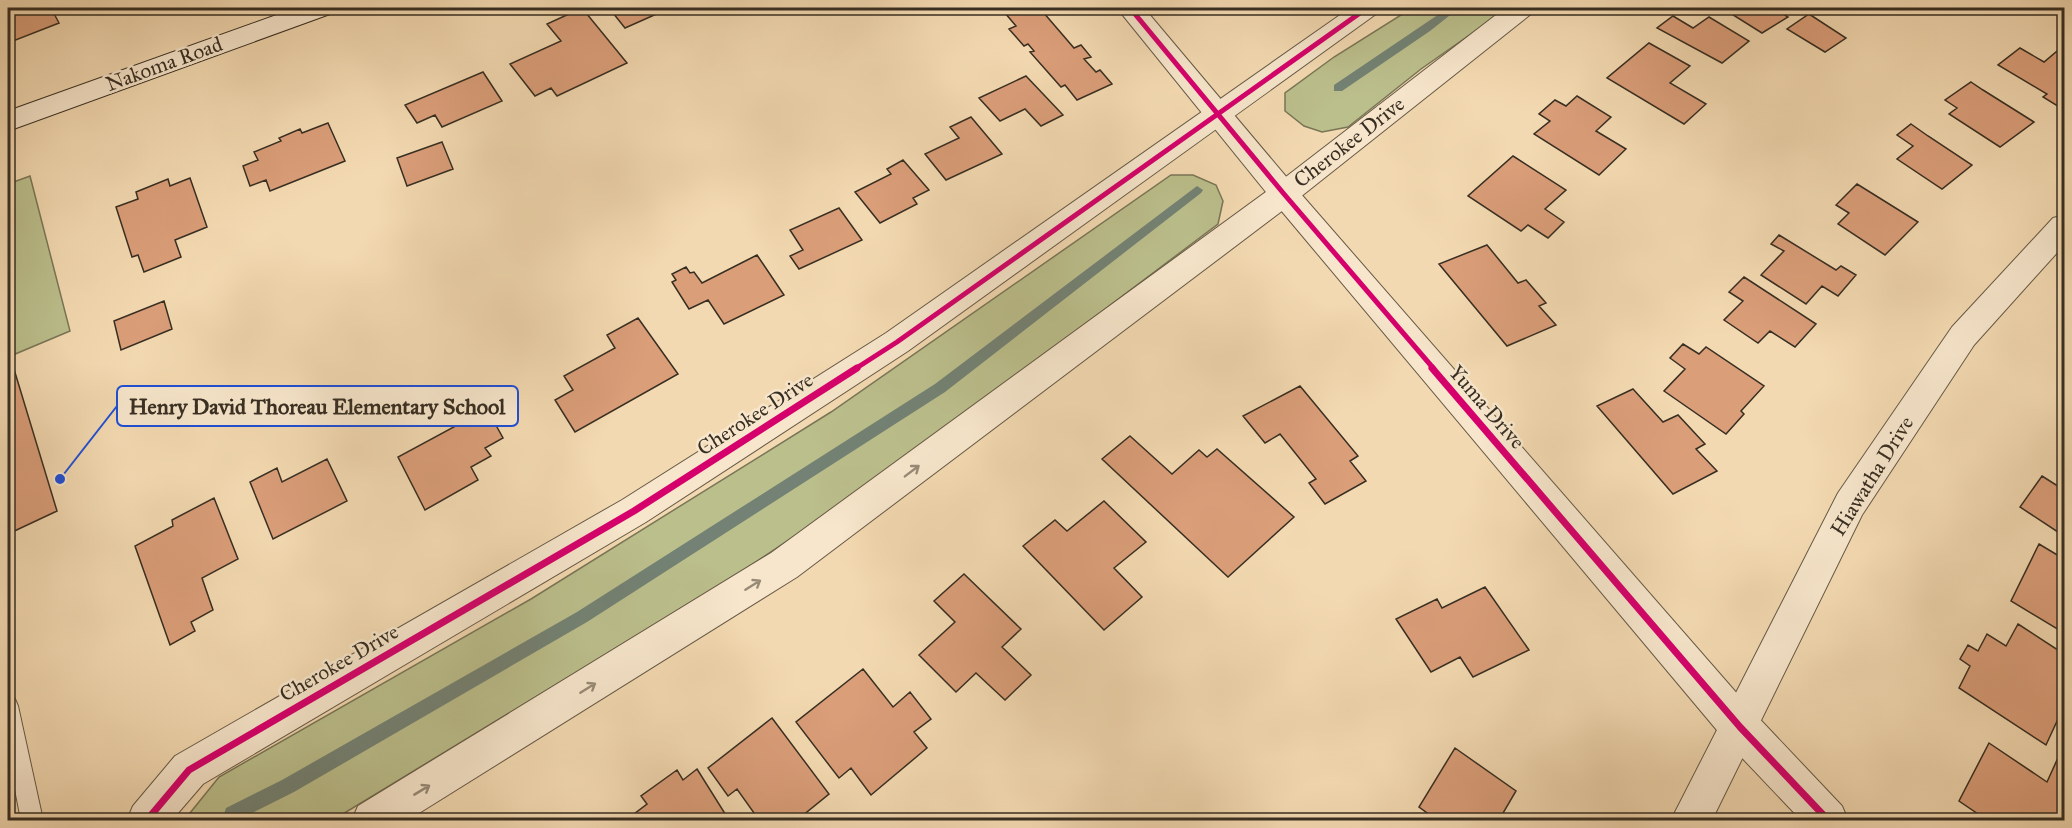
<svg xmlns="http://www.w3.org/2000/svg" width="2072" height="828" font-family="'IM FELL Great Primer',serif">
<rect width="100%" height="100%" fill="#f3d9b1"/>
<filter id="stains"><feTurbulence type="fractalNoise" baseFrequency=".00333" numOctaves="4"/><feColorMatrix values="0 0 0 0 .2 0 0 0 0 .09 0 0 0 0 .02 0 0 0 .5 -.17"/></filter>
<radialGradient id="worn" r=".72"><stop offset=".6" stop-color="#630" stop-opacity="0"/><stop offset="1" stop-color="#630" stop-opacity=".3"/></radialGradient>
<!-- green -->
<path fill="#bbbf8c" stroke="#797657" stroke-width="1.5" d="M1412,8H1508L1421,69L1348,127L1322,132L1304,126L1285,111V93L1334,57Z
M1171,175H1193L1216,185L1223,201L1218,224L881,478L741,572L333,820H192L190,813L219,777L531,599L831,412Z
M30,176L70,331L8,357V184Z"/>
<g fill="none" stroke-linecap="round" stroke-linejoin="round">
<!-- stream -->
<path fill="#738274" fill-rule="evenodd" d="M1448,8H1459L1430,31L1342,91H1334V85Z
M1197,186L1203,190L1201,193L945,392L587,622L294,792L238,820H226L224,814L226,808L282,780L577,612L935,384Z"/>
</g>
<!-- building -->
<path fill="#da9e79" stroke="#372e22" stroke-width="1.5" d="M8,8H51L59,23L8,43Z
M582,8L627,63L557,96L551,88L535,96L510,64L561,41L547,24Z
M609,8H670L625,28Z
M1017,8H1034L1040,14L1043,12L1074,48L1081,45L1091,57L1084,59L1096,72L1100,70L1112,84L1077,100L1065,85L1061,87L1030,52L1034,51L1028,44L1024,46L1009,29L1016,26L1005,13Z
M1722,8H1774L1788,17L1762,33Z
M1809,14L1846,38L1825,52L1787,29Z
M1673,16L1693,28L1709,17L1749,41L1722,63L1657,28Z
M1649,43L1690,66L1670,83L1706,104L1684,124L1607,78Z
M2062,47L2064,48V110L2043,97L2047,94L1998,65L2020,48L2044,62Z
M483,72L502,101L442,127L435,115L417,123L405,105Z
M1026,76L1063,115L1041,126L1025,109L1000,121L979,98Z
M1971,82L1983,90L2034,122L2000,147L1949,114L1957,108L1945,100Z
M1577,96L1611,117L1596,131L1626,149L1599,175L1534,134L1550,121L1539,114L1555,100L1566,106Z
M971,117L1002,154L946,180L925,154L959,138L950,127Z
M328,123L345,161L270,191L266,180L250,186L243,166L258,160L254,152L281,141L279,138L300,129L302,133Z
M1911,124L1928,136L1972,165L1942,189L1897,159L1913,146L1897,135Z
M442,142L453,169L407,186L397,158Z
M1513,156L1566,190L1545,209L1564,222L1548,238L1528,225L1521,231L1468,196Z
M903,160L929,190L913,198L917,204L880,223L855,192L891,174L887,169Z
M190,178L207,227L175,240L181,257L144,272L138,255L132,257L116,207L138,199L136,192L168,179L170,186Z
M1857,184L1918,222L1885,255L1838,224L1849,213L1836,205Z
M839,208L862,240L799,269L790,256L803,250L790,230Z
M1779,235L1836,270L1841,266L1856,275L1838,296L1822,286L1806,304L1761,275L1784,251L1771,244Z
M1487,245L1518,283L1526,280L1546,303L1539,306L1556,325L1507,346L1439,264Z
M757,255L784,295L724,324L708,300L689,309L672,282L676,280L672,274L686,267L690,273L694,272L702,283Z
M1744,277L1816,324L1795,347L1770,331L1758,343L1724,320L1743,301L1729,292Z
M164,301L172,329L121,350L114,321Z
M638,318L678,374L575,432L555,400L573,390L564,376L615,348L607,335Z
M1683,344L1699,354L1706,347L1764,386L1741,411L1744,414L1726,434L1664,391L1685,369L1670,358Z
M10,356L57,511L8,534V357Z
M1300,386L1358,456L1350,461L1366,481L1325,504L1309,483L1316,479L1280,434L1265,443L1243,416Z
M1633,389L1663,422L1678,415L1705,444L1696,449L1717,471L1673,494L1597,406Z
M487,409L503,438L485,448L491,456L471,467L478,480L425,510L398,457Z
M1130,436L1172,474L1199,450L1207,457L1217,449L1294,517L1228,577L1102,459Z
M327,459L347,501L273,539L250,482L277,468L282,482Z
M2042,476L2064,490V536L2020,507Z
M214,498L238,559L202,578L213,610L191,622L195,631L170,645L135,546L173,526L172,520Z
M1104,501L1146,542L1114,568L1142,597L1104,630L1023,546L1055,520L1067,531Z
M2039,544L2064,559V633L2011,601Z
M964,574L1021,629L1002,647L1031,675L1005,700L976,673L956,692L919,655L955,622L934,601Z
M1485,587L1529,650L1473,677L1460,657L1431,672L1396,619L1437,599L1442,608Z
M2018,624L2064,654V706L2046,745L1959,688L1970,666L1960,659L1968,645L1978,651L1987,634L2006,646Z
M863,669L893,707L910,692L931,719L914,732L927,748L871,795L851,768L839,778L796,722Z
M772,718L829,794L797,820H759L737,789L728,796L708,768Z
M1989,743L2047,782L2057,760L2064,765V820H1987L1959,801Z
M1455,748L1516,791L1499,820H1437L1419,807Z
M697,769L729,820H626L647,804L641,796L677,770L683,780Z"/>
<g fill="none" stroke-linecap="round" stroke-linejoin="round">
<defs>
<path id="service" d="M8,696L15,699L18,706L43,820H21L8,754Z"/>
<path id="minor" d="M1350,8H1380L1376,14L908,351L646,522L203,784L172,820H127L133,806L175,756L622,500L886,333Z
M1505,8H1535L1531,14L1294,202L797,577L408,820H352L358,806L771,553L1274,186Z
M2064,215V245L1974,345L1862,515L1712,820H1671L1838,493L1952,327L2053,218Z"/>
<path id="tertiary" d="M1117,8H1144L1294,186L1754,713L1842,806L1848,820H1801L1726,741L1274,202Z"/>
<path id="secondary" d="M296,8H334L330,14L8,131V111Z"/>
</defs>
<!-- service casing -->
<use href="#service" stroke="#665946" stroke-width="2"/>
<!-- minor casing -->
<use href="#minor" stroke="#665946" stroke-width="2"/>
<!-- tertiary casing -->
<use href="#tertiary" stroke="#665946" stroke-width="2"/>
<!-- secondary casing -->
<use href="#secondary" stroke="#372e22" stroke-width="2"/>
<!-- service -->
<use href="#service" fill="#f7e6cc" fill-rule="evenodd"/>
<!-- minor -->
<use href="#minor" fill="#f7e6cc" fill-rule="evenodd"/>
<!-- tertiary -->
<use href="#tertiary" fill="#f7e6cc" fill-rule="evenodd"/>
<!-- secondary -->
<use href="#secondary" fill="#f7e6cc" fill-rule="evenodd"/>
<defs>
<path id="cycleway-far1" d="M1130,8L1284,194L1434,369
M855,369L897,342L1367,8"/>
<path id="cycleway" d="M1432,368L1740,727L1828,820
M147,820L189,770L634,511L857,368"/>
</defs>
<!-- cycleway-far1 casing -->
<use href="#cycleway-far1" stroke="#f7e6cc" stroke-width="8"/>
<!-- cycleway casing -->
<use href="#cycleway" stroke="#f7e6cc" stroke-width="10"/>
<!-- cycleway-far1 -->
<use href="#cycleway-far1" stroke="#d6006c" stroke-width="5"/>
<!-- cycleway -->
<use href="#cycleway" stroke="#d6006c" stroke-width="7"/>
</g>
<!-- one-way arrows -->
<defs><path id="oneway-shaft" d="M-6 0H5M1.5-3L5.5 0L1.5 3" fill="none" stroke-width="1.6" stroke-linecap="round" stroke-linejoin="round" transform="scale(1.5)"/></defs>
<g stroke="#978a77">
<use href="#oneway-shaft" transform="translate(912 471) rotate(-37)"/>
<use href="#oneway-shaft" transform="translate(753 585) rotate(-32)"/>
<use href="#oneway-shaft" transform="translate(588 688) rotate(-32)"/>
<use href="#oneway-shaft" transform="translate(422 790) rotate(-31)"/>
</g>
<g text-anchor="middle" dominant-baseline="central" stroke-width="5" stroke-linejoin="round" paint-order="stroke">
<!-- street labels -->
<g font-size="21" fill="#372e22" stroke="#f7e6cc">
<text transform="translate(164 64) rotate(-20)">Nakoma Road</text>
<text transform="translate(1349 142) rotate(-38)">Cherokee Drive</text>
<text transform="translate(1487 407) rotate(49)">Yuma Drive</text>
<text transform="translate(755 414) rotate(-33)">Cherokee Drive</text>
<text transform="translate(1872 476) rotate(-58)">Hiawatha Drive</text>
<text transform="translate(339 663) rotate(-30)">Cherokee Drive</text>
</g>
</g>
<!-- callouts -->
<path fill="none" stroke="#1d4ed8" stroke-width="2" d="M60 479L117 406"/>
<circle fill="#1d4ed8" stroke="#f7e6cc" stroke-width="2" cx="60" cy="479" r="6"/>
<rect fill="#f7e6cc" stroke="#1d4ed8" stroke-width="2" x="117" y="386" width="401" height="40" rx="6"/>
<g font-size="22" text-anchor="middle" font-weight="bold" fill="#372e22">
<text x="317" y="414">Henry David Thoreau Elementary School</text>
</g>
<!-- margin -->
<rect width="2072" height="828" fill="none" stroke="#f3d9b1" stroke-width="30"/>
<rect x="9" y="9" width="2054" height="810" fill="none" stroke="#372e22" stroke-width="3"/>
<rect x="15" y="15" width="2042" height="798" fill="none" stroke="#372e22" stroke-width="1.5"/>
<rect width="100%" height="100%" filter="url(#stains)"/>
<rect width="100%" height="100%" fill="url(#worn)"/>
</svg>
